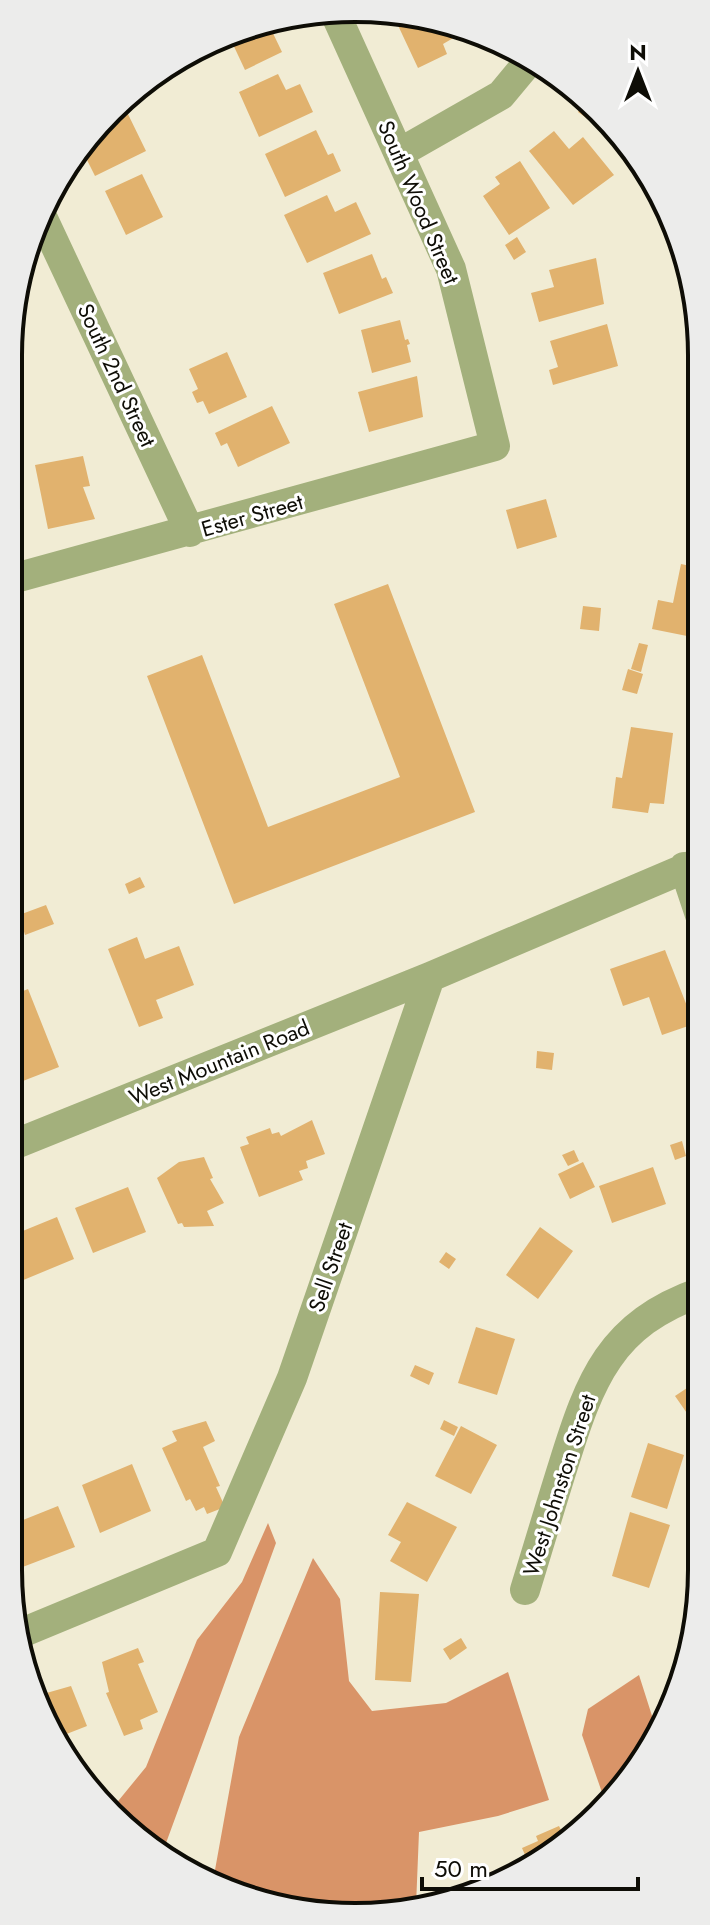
<svg xmlns="http://www.w3.org/2000/svg" width="710" height="1925" font-family="Jost,sans-serif">
<rect width="100%" height="100%" fill="#f1ecd4"/>
<!-- forest -->
<path fill="#d99468" d="M268,1523L276,1543L162,1854L110,1811L146,1767L197,1640L242,1582Z
M313,1558L340,1599L349,1681L372,1711L446,1703L508,1672L549,1800L498,1816L419,1832L416,1906L420,1910L309,1914L213,1881L239,1737Z
M639,1675L653,1719L660,1722L631,1781L606,1804L582,1735L588,1709Z"/>
<!-- building -->
<path fill="#e1b26e" d="M399,17L448,21L455,37L443,44L447,54L418,68L395,19Z
M269,25L282,52L245,70L230,38Z
M278,74L286,90L300,84L313,112L259,137L239,92Z
M586,100L616,127L631,150L578,112Z
M125,108L146,151L95,176L82,150L92,145L88,136Z
M316,130L328,155L333,153L341,171L285,197L265,154Z
M554,131L569,149L583,137L614,175L573,205L529,151Z
M520,161L550,208L509,235L483,196L500,184L495,177Z
M142,174L163,217L126,235L105,191Z
M327,195L335,212L356,202L371,234L307,263L284,215Z
M517,237L526,252L514,260L505,245Z
M372,254L382,279L386,277L393,293L339,314L323,273Z
M596,258L604,304L539,322L531,293L554,287L549,270Z
M400,320L405,340L408,339L410,344L407,345L411,362L372,373L361,330Z
M607,324L618,366L553,385L549,370L558,367L550,341Z
M227,352L247,397L209,414L203,401L197,403L192,392L198,389L189,369Z
M417,376L423,417L369,432L358,392Z
M272,406L290,443L238,467L227,443L221,446L215,433Z
M83,456L90,486L83,487L95,519L48,529L35,465Z
M546,499L557,537L517,549L506,510Z
M681,564L700,568L697,638L652,629L658,600L673,603Z
M388,584L475,812L234,904L147,676L202,655L268,827L337,801L400,777L334,604Z
M583,606L601,608L599,631L580,629Z
M639,643L648,645L641,672L631,669Z
M628,669L643,674L637,694L622,690Z
M631,727L673,733L664,804L650,803L648,813L612,808L616,777L622,778Z
M19,863L23,875L11,880L8,867Z
M140,877L145,887L129,894L125,884Z
M46,905L54,924L25,935L19,915Z
M137,937L145,959L179,946L194,985L156,1000L163,1018L139,1027L108,949Z
M665,950L694,1024L662,1035L649,997L623,1006L610,969Z
M28,989L59,1067L10,1086L8,997Z
M537,1051L554,1053L552,1070L536,1068Z
M312,1120L325,1154L306,1161L308,1168L299,1171L303,1180L259,1197L240,1147L249,1144L246,1137L270,1128L272,1134L279,1132L281,1136Z
M682,1141L686,1156L675,1160L670,1145Z
M574,1150L579,1161L568,1166L562,1155Z
M204,1157L213,1178L210,1179L224,1203L207,1211L214,1226L184,1227L182,1223L178,1224L157,1178L179,1162Z
M583,1162L595,1187L570,1199L558,1174Z
M653,1167L666,1204L612,1223L599,1186Z
M128,1187L146,1232L93,1253L75,1208Z
M57,1217L74,1259L21,1281L8,1251V1237Z
M540,1227L573,1251L538,1299L506,1275Z
M446,1252L456,1259L449,1269L439,1262Z
M476,1327L515,1339L497,1395L458,1383Z
M415,1365L434,1373L429,1385L410,1376Z
M702,1378V1426L698,1429L675,1396Z
M444,1420L458,1427L454,1436L440,1429Z
M206,1421L215,1441L203,1447L220,1486L216,1487L225,1507L207,1514L204,1507L196,1511L190,1499L186,1501L162,1448L177,1441L172,1431Z
M461,1426L497,1445L471,1494L435,1476Z
M648,1443L684,1455L667,1509L631,1497Z
M132,1464L151,1511L100,1533L82,1485Z
M407,1502L457,1527L427,1582L390,1561L401,1542L388,1535Z
M58,1506L75,1547L20,1568L8,1538V1526Z
M630,1512L670,1525L649,1588L612,1576Z
M380,1592L419,1594L411,1682L375,1680Z
M461,1638L467,1648L450,1660L443,1649Z
M138,1648L144,1662L138,1664L158,1712L140,1720L143,1729L124,1736L106,1693L109,1692L102,1662Z
M71,1686L87,1726L64,1735L69,1749L66,1751L36,1696Z
M559,1826L562,1832L574,1826L576,1832L548,1858L544,1855L528,1862L522,1848L538,1841L536,1836Z
M368,1903L371,1912L354,1913L352,1908Z"/>
<g fill="none" stroke-linecap="round" stroke-linejoin="round">
<!-- minor -->
<path stroke="#a3b07c" stroke-width="30" d="M401,152L501,95L531,59
M43,219L190,532
M8,580L495,446L451,269L335,13
M684,867L700,915
M8,1147L430,977L700,862
M525,1590C538,1548 550,1507 563,1466C590,1379 610,1324 701,1292
M19,1634L217,1552L292,1378L430,977"/>
</g>
<g text-anchor="middle" dominant-baseline="central" stroke-width="6" stroke-linejoin="round" paint-order="stroke">
<!-- street labels -->
<g font-size="22" fill="#0e0d06" stroke="#fff">
<text transform="translate(419 202) rotate(67)">South Wood Street</text>
<text transform="translate(117 375) rotate(65)">South 2nd Street</text>
<text transform="translate(252 515) rotate(-16)">Ester Street</text>
<text transform="translate(219 1062) rotate(-22)">West Mountain Road</text>
<text transform="translate(330 1267) rotate(-71)">Sell Street</text>
<text transform="translate(559 1485) rotate(-72)">West Johnston Street</text>
</g>
</g>
<!-- crop -->
<path d="M0 0H710V1925H0ZM355 22H355A333 333 0 0 1 688 355V1570A333 333 0 0 1 355 1903H355A333 333 0 0 1 22 1570V355A333 333 0 0 1 355 22Z" fill="#ececeb" fill-rule="evenodd"/>
<path fill="none" stroke="#0e0d06" stroke-width="4" d="M355 22H355A333 333 0 0 1 688 355V1570A333 333 0 0 1 355 1903H355A333 333 0 0 1 22 1570V355A333 333 0 0 1 355 22Z"/>
<!-- north arrow -->
<g transform="translate(638 72)" stroke="#ffffff" stroke-width="6" paint-order="stroke">
<path d="M0-6L14 30L0 20L-14 30Z" fill="#0e0d06"/>
<text y="-12" font-size="22" font-weight="bold" text-anchor="middle" fill="#0e0d06">N</text>
</g>
<!-- scale -->
<path d="M422 1877v12h216v-12" fill="none" stroke="#0e0d06" stroke-width="4"/>
<text x="434" y="1877" font-size="24" fill="#0e0d06" stroke="#ffffff" stroke-width="6" paint-order="stroke">50 m</text>
</svg>
